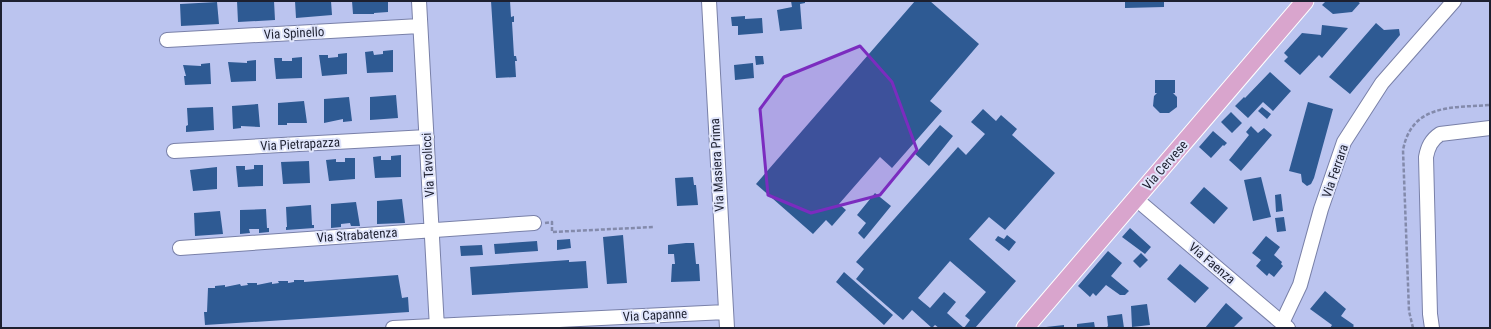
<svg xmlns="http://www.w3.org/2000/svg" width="1491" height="329" font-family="'Roboto Condensed',sans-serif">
<rect width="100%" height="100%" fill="#bbc4ef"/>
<!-- building -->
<path fill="#2e5a93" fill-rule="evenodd" d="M237,1H274L275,20L238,22Z
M295,1H331L332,15L296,18Z
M352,1H388V12L374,13V14H353Z
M491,1H510L511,17L514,16V22H512L514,56H516L517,61H515L516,77L496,78Z
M791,1H805V3L800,4L802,29L780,31L777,10L792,7Z
M915,1H930L979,44L930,101L942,111L892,168L880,157L839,204L846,210L832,226L826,220L813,234L756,184Z
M1125,1H1164V7L1125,8Z
M1326,1H1357L1360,3L1352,12L1333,14L1322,5Z
M217,2L219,24L181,26L180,4Z
M745,16V19L762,18L763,33L738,35V26H732L731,17Z
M1376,23L1384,30L1399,29L1400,35L1350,94L1329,77Z
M1322,25L1348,28L1322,58L1319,55L1300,75L1284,61L1288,57L1284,53L1302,33L1321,35Z
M393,50V72L367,73L365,52L373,51L374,55L383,54V51Z
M347,53V74L322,76L319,55H328V58L338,57V54Z
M755,56H763L764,64L756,65Z
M302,57V78L276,79L274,58H282V61H292V58Z
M256,60V81L231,82L228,62L247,63V61Z
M210,63L211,84L185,85L184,76H186L183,65L201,66V64Z
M753,63L754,78L735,80L734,65Z
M1270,72L1291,91L1273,111L1263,102L1248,118L1235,106L1244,97L1245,98Z
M1155,80H1175V93H1173L1177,97V107L1169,113H1160L1153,106L1154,96L1157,93H1155Z
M396,95L398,118L370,120V97Z
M349,97L352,121L343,122V119L324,123V99Z
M304,101L307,123H287V125H278V103Z
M1308,102L1333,109L1314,178L1311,184L1307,186L1302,182L1301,174L1289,171Z
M258,104L260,127L241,126V128L233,129L232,106Z
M213,107L214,130L186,132V126L188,125L187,108Z
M1262,107L1271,114L1267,119L1258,111Z
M983,109L996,121L1001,115L1017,129L1012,135L1055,173L1005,230L989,217L969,239L1016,281L975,328H939L935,325L932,328L912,310L903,320L856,279L864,269L856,262L958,147L966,155L985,134L971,122ZM950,261L986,292L965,316L970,320L964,328L947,313L956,302L944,292L930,308L918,298Z
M1231,112L1242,123L1232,133L1221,122Z
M940,125L953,136L929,166L915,154Z
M1251,126L1258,133L1264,128L1272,135L1241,171L1229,160L1249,135L1246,132Z
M1213,131L1227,143L1224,146L1223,145L1211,158L1199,147Z
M401,155V177L375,178L373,157L381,156V160H391V156Z
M345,158H355V179L329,181L326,160L336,159V162H345Z
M309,161L310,183L283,184L281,162Z
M254,165H263V186L238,187L236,166H245V170L254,169Z
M217,167V189L193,191L190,170Z
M693,177L694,185H696L698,205L677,206L675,178Z
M1261,177L1271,217L1253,221L1244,180Z
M1204,187L1228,208L1214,224L1190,203Z
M875,193L891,206L864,239L858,233L866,223L857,215Z
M1281,194L1283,211L1276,212L1275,195Z
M402,199L405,223L377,224V201Z
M356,202L360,226H351L350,223L341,224V227L331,228V204Z
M311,205L312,225H314V228L286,230V227H287L286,207Z
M266,209L267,228H269V232L259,233V229H249L250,233L240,234V210Z
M220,211L223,234L195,236L194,213Z
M1284,217L1286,231L1277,232L1275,218Z
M1130,228L1151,247L1145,254L1122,237Z
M623,235L627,283L607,284L603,237Z
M1007,235L1016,242L1009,251L995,240L998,236L1004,239Z
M1266,236L1280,247L1274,255L1282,262L1281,264L1283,266L1274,277L1269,273L1267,276L1256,266L1261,260L1252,253Z
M570,239L571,248L557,250V240Z
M537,241L538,251L495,254L494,244Z
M686,243H694L696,264H699L700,281L671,282L672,264H675L674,254H668V245Z
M482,245L483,255L461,256L460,246Z
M1108,251L1122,263L1111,276L1129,291L1125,295H1120L1106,285L1096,296L1093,293L1090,297L1078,286Z
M1141,253L1148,260L1140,268L1133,261Z
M569,260V262L586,261L588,288L472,295L470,267Z
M1180,264L1209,288L1195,303L1167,279Z
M844,272L893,315L884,325L836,282Z
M398,275L402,298L408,297L409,312L205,325L204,312H207L208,288H215V286L225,285V287L240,284L241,286L248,285L247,283H257V285L272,282V284L279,283L278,281H288V283L294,282V280H304V282Z
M1325,291L1346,309L1341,316L1354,325L1353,326L1355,328H1330L1332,325L1310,309Z
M1226,303L1243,318L1233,328H1205Z
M1147,304L1150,325L1132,327L1131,306Z
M1122,314L1124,328H1106L1108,326L1107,316Z
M1094,322L1095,328H1077V324Z
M1064,325V328H1046V327Z"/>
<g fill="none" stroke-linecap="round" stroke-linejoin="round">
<defs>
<path id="minor" d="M419,1L437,328
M709,1L727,328
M167,40L420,26
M174,151L427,137
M1136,199L1288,328
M180,248L534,223
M1282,323L1300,285L1321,209L1344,142L1382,83L1454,1
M393,328L726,312
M1432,328L1430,314L1426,157C1428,147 1431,140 1440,134L1490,128"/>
<path id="major" d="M1025,328L1305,1"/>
</defs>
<!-- minor casing -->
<use href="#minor" stroke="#7980a8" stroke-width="16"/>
<!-- major casing -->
<use href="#major" stroke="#fff" stroke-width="19"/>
<!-- path -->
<path stroke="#838aab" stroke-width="2.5" stroke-dasharray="4 2" stroke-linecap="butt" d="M545,223L552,222V232L654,227
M1413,328L1409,311L1403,150C1412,103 1453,108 1490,105"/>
<!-- minor -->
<use href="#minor" stroke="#fff" stroke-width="14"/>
<!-- major -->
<use href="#major" stroke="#d9a5cd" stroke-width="17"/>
</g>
<!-- marked area -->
<path fill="#7b2cbf" fill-opacity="0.2" stroke="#7b2cbf" stroke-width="3" stroke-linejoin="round" d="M860,46L892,82L917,150L880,195L811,213L768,195L760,109L784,77Z"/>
<g text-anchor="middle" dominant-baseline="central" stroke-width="4" stroke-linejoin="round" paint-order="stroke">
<!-- street labels -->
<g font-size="13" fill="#1d2030" stroke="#e1e6fc">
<text transform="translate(294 33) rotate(-3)">Via Spinello</text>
<text transform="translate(300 144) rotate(-3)">Via Pietrapazza</text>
<text transform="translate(428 165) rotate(-93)">Via Tavolicci</text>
<text transform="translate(717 165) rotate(-93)">Via Masiera Prima</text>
<text transform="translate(1165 165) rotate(-49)">Via Cervese</text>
<text transform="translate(1335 171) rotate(-71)">Via Ferrara</text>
<text transform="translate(357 235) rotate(-4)">Via Strabatenza</text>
<text transform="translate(1212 263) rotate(40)">Via Faenza</text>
<text transform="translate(655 315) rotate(-3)">Via Capanne</text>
</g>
</g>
<!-- border -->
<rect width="1491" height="329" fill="none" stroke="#1d2030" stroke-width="4"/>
</svg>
